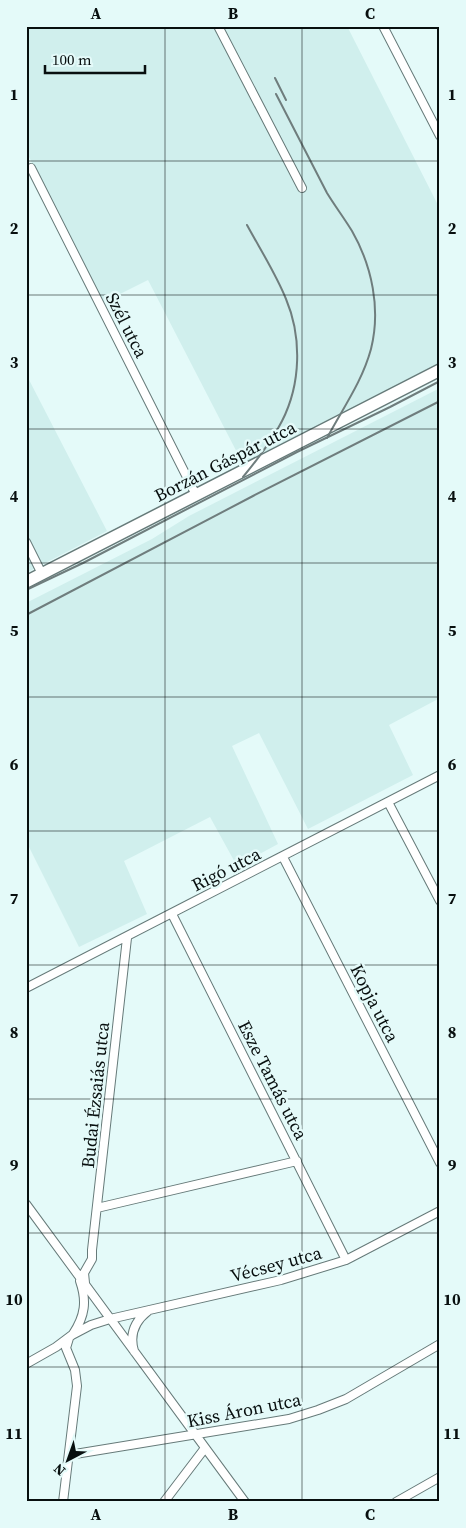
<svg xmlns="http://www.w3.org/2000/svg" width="466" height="1528" font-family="'Source Serif 4',serif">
<rect width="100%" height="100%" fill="#e4faf9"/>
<!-- built -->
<path fill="#d0efed" d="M26,26H347L440,209V365L244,466L148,280L102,303L29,157L26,158Z
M26,374L107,531L26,573Z
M440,388V698L389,725L413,775L308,829L259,733L232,746L278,844L237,866L210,817L124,861L147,914L79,947L26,841V603L152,539L189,516Z"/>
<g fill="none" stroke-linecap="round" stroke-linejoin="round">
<defs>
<path id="street" d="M218,26L302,188
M383,26L440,136
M31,168L196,495
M26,542L42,574
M388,802L440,901
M283,857L440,1163
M172,914L346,1260
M26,988L440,775
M26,1204L245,1502
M97,1208L297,1161
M85,1283L84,1273L92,1259V1250L127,938
M73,1334C85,1316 87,1301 80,1281
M134,1351C129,1334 135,1321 148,1311
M26,1364L56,1347L72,1335L91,1325L110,1319L281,1280L346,1260L440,1211
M69,1455L289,1419L318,1410L346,1399L440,1344
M63,1502L77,1386L75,1370L66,1348L69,1338
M164,1502L205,1448
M396,1502L440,1477"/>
<path id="secondary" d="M26,582L440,370"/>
</defs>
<!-- street casing -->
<use href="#street" stroke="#667a79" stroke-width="10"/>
<!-- secondary casing -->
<use href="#secondary" stroke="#667a79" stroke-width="14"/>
<!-- street -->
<use href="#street" stroke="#fff" stroke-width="8"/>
<!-- secondary -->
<use href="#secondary" stroke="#fff" stroke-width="11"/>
<!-- rail -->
<path stroke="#6f7d7d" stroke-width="2" d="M275,78L286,100
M276,94C293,127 310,160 327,193C335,206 344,218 352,231C372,266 381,309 371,349C362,382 343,408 327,438
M243,477C257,460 272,441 282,421C301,384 302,337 286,299C276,274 260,249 247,225
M26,590L83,563L297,452L390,407L440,381
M26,615L253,496L440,401"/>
</g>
<!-- grid -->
<path fill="none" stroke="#080f0f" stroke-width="1" stroke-opacity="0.55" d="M165,26V1502M302,26V1502M26,161H440M26,295H440M26,429H440M26,563H440M26,697H440M26,831H440M26,965H440M26,1099H440M26,1233H440M26,1367H440"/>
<g text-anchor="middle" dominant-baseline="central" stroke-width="5" stroke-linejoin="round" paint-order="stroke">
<!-- street labels -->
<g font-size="18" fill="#080f0f" stroke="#e4faf9">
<text transform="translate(127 325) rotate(63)">Szél utca</text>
<text transform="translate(225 461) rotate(-27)">Borzán Gáspár utca</text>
<text transform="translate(226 869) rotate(-27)">Rigó utca</text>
<text transform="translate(375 1003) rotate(63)">Kopja utca</text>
<text transform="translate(273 1080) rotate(63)">Esze Tamás utca</text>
<text transform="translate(95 1095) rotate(-84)">Budai Ézsaiás utca</text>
<text transform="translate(276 1264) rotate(-15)">Vécsey utca</text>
<text transform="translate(244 1410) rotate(-11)">Kiss Áron utca</text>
</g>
</g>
<!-- border -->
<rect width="466" height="1528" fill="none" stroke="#e4faf9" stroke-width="55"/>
<!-- north arrow -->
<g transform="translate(68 1460) rotate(221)" stroke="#e4faf9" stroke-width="4" paint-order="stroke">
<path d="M0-4L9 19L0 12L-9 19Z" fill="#080f0f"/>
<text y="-8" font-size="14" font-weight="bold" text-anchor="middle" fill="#080f0f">N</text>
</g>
<!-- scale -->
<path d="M45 65v8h100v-8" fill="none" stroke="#080f0f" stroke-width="2.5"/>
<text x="52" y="65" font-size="15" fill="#080f0f" stroke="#e4faf9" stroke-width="4" paint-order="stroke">100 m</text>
<rect x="28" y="28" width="410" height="1472" fill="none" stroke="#080f0f" stroke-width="2"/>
<g font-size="16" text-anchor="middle" font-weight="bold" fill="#080f0f">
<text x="96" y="19">A</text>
<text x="233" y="19">B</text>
<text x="370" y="19">C</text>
<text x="14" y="100">1</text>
<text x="452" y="100">1</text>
<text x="14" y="234">2</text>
<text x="452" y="234">2</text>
<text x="14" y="368">3</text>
<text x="452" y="368">3</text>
<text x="14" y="502">4</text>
<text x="452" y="502">4</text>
<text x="14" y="636">5</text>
<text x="452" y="636">5</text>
<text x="14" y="770">6</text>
<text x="452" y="770">6</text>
<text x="14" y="904">7</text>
<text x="452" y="904">7</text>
<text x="14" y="1038">8</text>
<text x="452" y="1038">8</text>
<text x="14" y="1171">9</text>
<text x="452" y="1171">9</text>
<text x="14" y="1305">10</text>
<text x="452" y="1305">10</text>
<text x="14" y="1439">11</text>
<text x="452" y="1439">11</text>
<text x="96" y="1520">A</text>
<text x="233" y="1520">B</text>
<text x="370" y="1520">C</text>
</g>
</svg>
